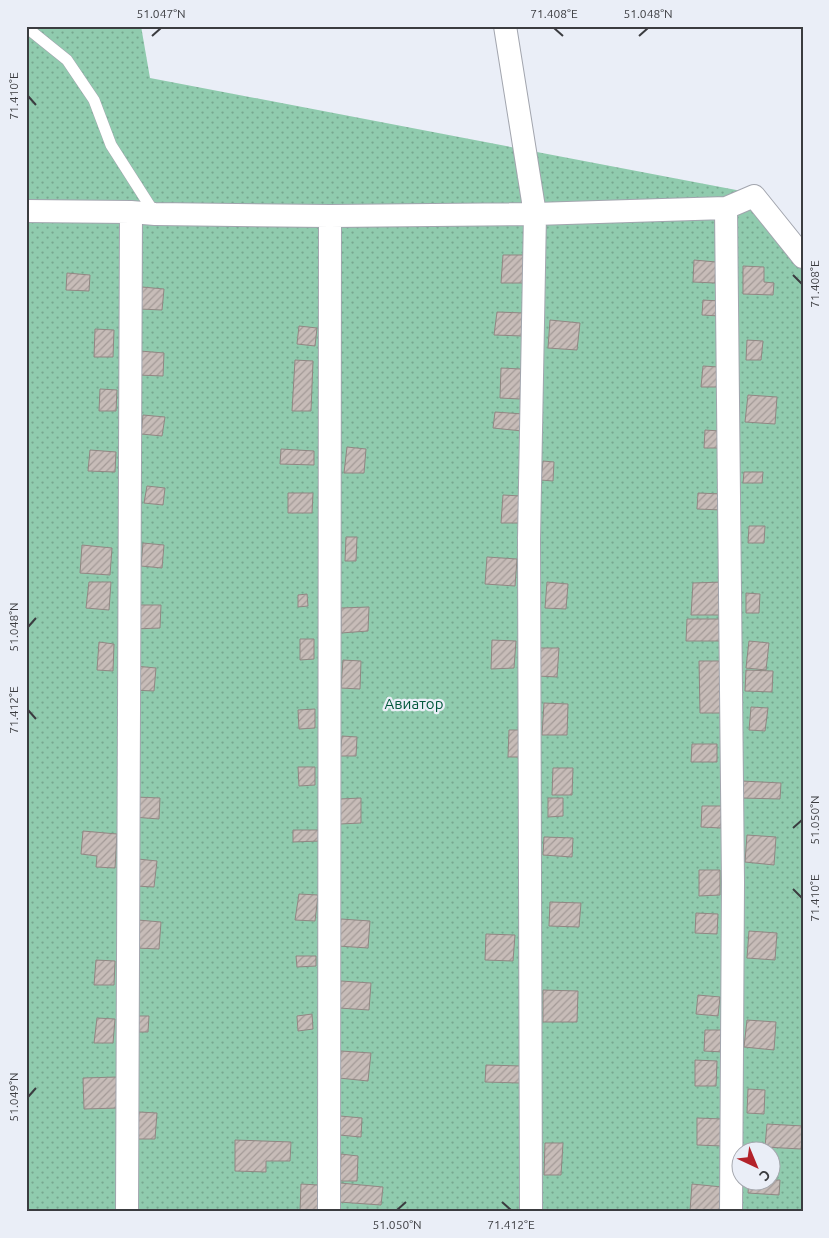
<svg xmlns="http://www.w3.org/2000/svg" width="829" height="1238" font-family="Ubuntu,sans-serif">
<defs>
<pattern id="garden-dots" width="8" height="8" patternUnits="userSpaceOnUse" patternTransform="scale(1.25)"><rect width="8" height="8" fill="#90cbae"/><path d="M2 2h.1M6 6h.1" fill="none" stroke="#77a68f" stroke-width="1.8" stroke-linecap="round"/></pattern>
<pattern id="building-hatch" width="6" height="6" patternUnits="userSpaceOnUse" patternTransform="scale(1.25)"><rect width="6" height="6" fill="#c7bcb8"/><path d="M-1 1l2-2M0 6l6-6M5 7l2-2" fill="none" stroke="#a39a97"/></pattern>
</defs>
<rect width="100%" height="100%" fill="#eaeef7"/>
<!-- garden -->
<path fill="url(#garden-dots)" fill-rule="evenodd" d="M26,26H141L150,78L752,193L803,255V1212H26ZM742,1150H772V1180H742Z"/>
<!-- building -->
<path fill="url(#building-hatch)" stroke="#918783" d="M503,255H524L523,283H501Z
M694,260L716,262L715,283L693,282Z
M743,266L764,267V282L774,283L773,295L743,294Z
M67,273L90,275L89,291L66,290Z
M142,287L164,289L162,310L140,309Z
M703,300L720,301V316L702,315Z
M497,312L524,313L522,336L494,335Z
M550,320L580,323L577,350L548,348Z
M299,326L317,328L315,346L297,344Z
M95,329L114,330L113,357H94Z
M747,340L763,341L761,360H746Z
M140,351L164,353L163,376L138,375Z
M295,360L313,361L311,411H292Z
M703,366L719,367L717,387H701Z
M501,368L521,369L520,399L500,398Z
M100,389L117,390L116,411H99Z
M748,395L777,397L775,424L745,422Z
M495,412L523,414L522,431L493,428Z
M143,415L165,417L162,436L141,434Z
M705,430L720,431L719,448H704Z
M347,447L366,449L364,473H344Z
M281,449L314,451V465L280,464Z
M90,450L116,452L115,472L88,471Z
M543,461L554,462L553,481L541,480Z
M744,472H763L762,483H743Z
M147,486L165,488L163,505L144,503Z
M288,493H313L312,513H288Z
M698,493L722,494V510L697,509Z
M503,495L521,496L520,523H501Z
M749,526H765L764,543H748Z
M346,537H357L356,561H345Z
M143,543L164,545L162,568L141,566Z
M82,545L112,548L110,575L80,573Z
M487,557L517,559L515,586L485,584Z
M89,582H111L109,610L86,608Z
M547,582L568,584L566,609L545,608Z
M723,582L722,615H691L693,583Z
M746,593L760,594L759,613H746Z
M307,594L308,606L298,607V595Z
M133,605H161L160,628L133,629Z
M369,607L368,631L341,633V608Z
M687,619H722L721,641H686Z
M300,639H314V659L300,660Z
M492,640L516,641L514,668L491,669Z
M749,641L769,643L766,670L746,668Z
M99,642L114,644L113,671L97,670Z
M540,648H559L557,677L538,676Z
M343,660L361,661L360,689L341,688Z
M699,661H722L721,713H700Z
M135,666L156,668L154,691L133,690Z
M746,670L773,671L772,692L745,691Z
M544,703L568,704L567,735H542Z
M751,707L768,708L765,731L749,730Z
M315,709V728L299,729L298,710Z
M509,730H520V757H508Z
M342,736L357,737L356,756H340Z
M692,744H717V762H691Z
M298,767H315V785L299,786Z
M553,768H573L572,795H552Z
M742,781L781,783L780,799L742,798Z
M135,797L160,798L159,819L133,817Z
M361,798V823L340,824V799Z
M548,798H563V816L548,817Z
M702,806H722L721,828L701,827Z
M293,830H320V841L293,842Z
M83,831L117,834L115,868L96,867L97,856L81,854Z
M747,835L776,837L774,865L745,862Z
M544,837L573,838L572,857L543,855Z
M138,859L157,861L154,887L135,886Z
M699,870H720V895L699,896Z
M299,894L318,895L315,921L295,920Z
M550,902L581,903L579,927L549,926Z
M696,913L718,914L717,934L695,933Z
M341,919L370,921L368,948L338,946Z
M138,920L161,922L159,949L136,948Z
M749,931L777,933L775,960L747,958Z
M486,934L515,935L513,961L485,960Z
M296,956H316V966L297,967Z
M96,960L115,961L114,985H94Z
M341,981L371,983L369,1010L339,1008Z
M543,990L578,991L577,1022H543Z
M698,995L720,997L718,1016L696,1014Z
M312,1014L313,1029L298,1031L297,1016Z
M136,1016H149L148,1032H135Z
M97,1018L115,1019L113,1043H94Z
M747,1020L776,1022L774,1050L744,1047Z
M705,1030H724L723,1052L704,1051Z
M341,1051L371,1053L368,1081L339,1078Z
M695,1060L717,1061L716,1086H695Z
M486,1065L521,1066L520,1083L485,1082Z
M118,1077V1108L84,1109L83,1078Z
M748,1089L765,1090L764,1114L747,1113Z
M139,1112L157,1113L155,1139H137Z
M340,1116L362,1118L361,1137L339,1135Z
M697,1118L723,1119L722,1146L697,1145Z
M767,1124L803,1126L801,1149L765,1147Z
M235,1140L291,1142L290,1161H266V1172L235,1171Z
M545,1143H563L561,1175H544Z
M341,1154L358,1156L357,1181H340Z
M749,1180H780L779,1195L748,1193Z
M340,1183L383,1187L381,1205L339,1202Z
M301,1184L318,1185V1212H300Z
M692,1184L722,1187L720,1212L690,1211Z"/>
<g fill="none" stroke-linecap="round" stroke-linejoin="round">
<defs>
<path id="lane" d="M26,27L67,60L94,100L111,145L155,214"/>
<path id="street" d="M505,26L535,214L529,539L531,1212
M726,208L733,882L731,1212
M26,211L131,212L155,214L330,216L535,214L726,208L754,196L803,257
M127,1212L131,212
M329,1212L330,216"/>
</defs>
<!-- lane casing -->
<use href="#lane" stroke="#a2a5ae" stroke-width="12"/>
<!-- street casing -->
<use href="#street" stroke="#a2a5ae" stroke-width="24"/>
<!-- lane -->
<use href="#lane" stroke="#fff" stroke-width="11"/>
<!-- street -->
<use href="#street" stroke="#fff" stroke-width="22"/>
</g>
<!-- ticks -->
<path fill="none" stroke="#3b3c40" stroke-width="2" d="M554,28L563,36M152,36L161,28M639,36L648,28M28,96L36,105M793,275L802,284M28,627L36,618M28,710L36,719M793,828L802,820M793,889L802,898M28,1097L36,1088M502,1202L511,1210M397,1210L406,1202"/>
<g text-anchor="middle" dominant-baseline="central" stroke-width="4.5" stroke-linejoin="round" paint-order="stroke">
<!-- park labels -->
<g font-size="15" fill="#02573b" stroke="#eaeef7">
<text x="414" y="703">Авиатор</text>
</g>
</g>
<!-- border -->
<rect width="829" height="1238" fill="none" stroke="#eaeef7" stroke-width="55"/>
<!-- north arrow -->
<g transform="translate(756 1166) rotate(136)"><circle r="24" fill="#eaeef7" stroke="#a4a7ae"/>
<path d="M0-4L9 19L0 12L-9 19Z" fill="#b3222a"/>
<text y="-8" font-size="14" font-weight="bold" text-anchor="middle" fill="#3b3c40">С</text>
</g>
<rect x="28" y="28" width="774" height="1182" fill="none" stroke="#3b3c40" stroke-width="2"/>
<g font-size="12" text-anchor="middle" fill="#3b3c40">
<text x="161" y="18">51.047°N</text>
<text x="554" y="18">71.408°E</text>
<text x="648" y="18">51.048°N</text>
<text transform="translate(14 96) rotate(-90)" y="4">71.410°E</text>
<text transform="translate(815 284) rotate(-90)" y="4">71.408°E</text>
<text transform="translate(14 627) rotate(-90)" y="4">51.048°N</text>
<text transform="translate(14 710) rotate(-90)" y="4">71.412°E</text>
<text transform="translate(815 820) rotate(-90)" y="4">51.050°N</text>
<text transform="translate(815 898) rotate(-90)" y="4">71.410°E</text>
<text transform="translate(14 1097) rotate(-90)" y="4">51.049°N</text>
<text x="397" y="1229">51.050°N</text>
<text x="511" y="1229">71.412°E</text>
</g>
</svg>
